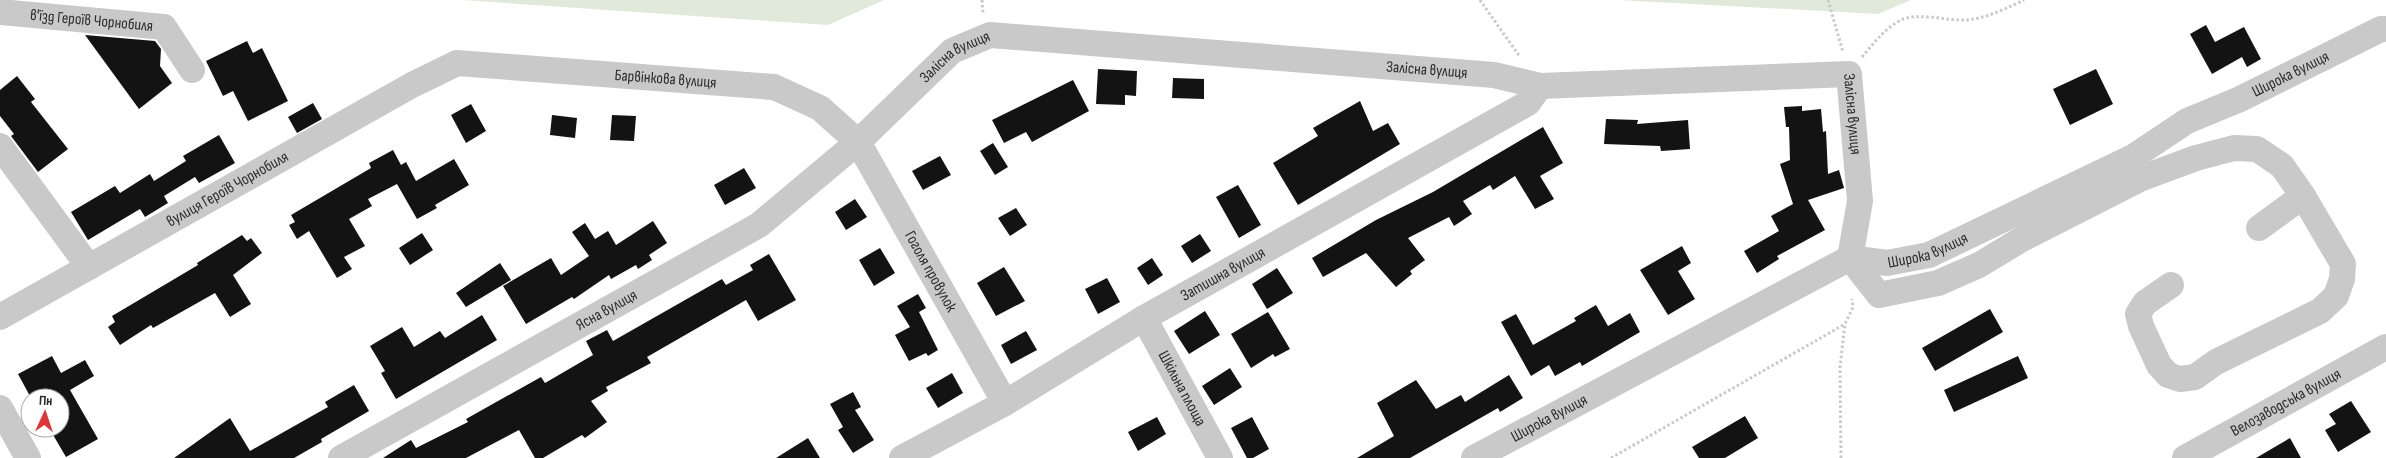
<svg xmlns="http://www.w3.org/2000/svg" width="2386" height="458" font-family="'Sofia Sans Condensed',sans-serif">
<rect width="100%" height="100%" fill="#fff"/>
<!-- green -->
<path fill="#e1eada" d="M462,0H884L828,25Z
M1618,0H1911L1878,14Z"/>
<!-- building -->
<path fill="#131313" d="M2206,25L2215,42L2244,27L2261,59L2247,67L2242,57L2212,74L2190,34Z
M85,35L155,41L161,49L160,66L172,83L139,109Z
M247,41L253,53L262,48L288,101L248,121L233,91L223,96L206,61Z
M1098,69L1137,71L1136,96L1125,95V105L1096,104Z
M2096,69L2113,104L2070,125L2053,89Z
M17,76L35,99L31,102L68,149L38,172L11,136L14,134L0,116V90Z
M1173,78L1204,79V99L1172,98Z
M1073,80L1089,111L1032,142L1026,132L1004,143L992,120Z
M1360,101L1373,131L1388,123L1400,144L1298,205L1273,163L1318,136L1313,128Z
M313,103L322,119L297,133L288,117Z
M471,104L486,131L466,143L451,115Z
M1802,106V111L1821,109L1823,132L1826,131L1828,174L1839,170L1844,188L1808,200L1825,230L1777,256L1779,259L1757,273L1744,251L1779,231L1771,216L1793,204L1780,164L1790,160L1789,127H1786L1784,107Z
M552,115L577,118L575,138L550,135Z
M612,115L636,116L634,141L610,140Z
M1606,119L1638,120L1637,124L1688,120L1690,149L1661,151L1660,146L1604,144Z
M1543,127L1563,163L1540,176L1554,199L1535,209L1515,176L1493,190L1490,185L1463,201L1472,214L1454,226L1449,217L1408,238L1425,260L1410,271L1412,274L1396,287L1366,253L1323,277L1312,258L1376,220L1433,192Z
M219,135L235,163L199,183L195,177L164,196L168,203L145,217L140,209L88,240L71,212L115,186L120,193L150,174L154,181L186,161L183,156Z
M993,143L1008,167L995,175L980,151Z
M393,150L401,165L406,162L416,181L454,159L469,185L435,205L437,208L417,219L397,184L368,199L372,206L349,219L365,246L344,257L352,269L337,278L309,231L297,239L289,225L295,222L291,215L371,168L369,163Z
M940,156L951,175L923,190L912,171Z
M744,168L756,188L725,205L714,185Z
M1238,185L1261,225L1239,238L1216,197Z
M855,199L867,217L846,230L835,212Z
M1016,208L1027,225L1010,236L998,218Z
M653,221L667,243L649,255L652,260L638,269L636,265L611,279L609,275L574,299L572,297L526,324L503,286L551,258L561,275L589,256L572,232L585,223L595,239L608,231L616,245Z
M422,233L433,250L410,265L399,248Z
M1200,234L1211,251L1192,263L1181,246Z
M242,235L247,241L251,238L262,253L233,275L251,304L230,317L215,293L153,328L151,325L120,345L108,327L115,322L112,316L198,265L197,263Z
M1682,246L1691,263L1678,271L1695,299L1668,315L1640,270Z
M880,248L895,273L874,286L859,260Z
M769,254L796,300L758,321L746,300L647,357L651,363L606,387L608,391L591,401L607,422L585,438L582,435L543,458H535L519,430L466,458H383L411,440L416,448L468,422L466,419L541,377L545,383L593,355L586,341L607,330L613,341L722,279L726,285L753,270L750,265Z
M1152,258L1163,275L1148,285L1137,268Z
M500,263L511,280L466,307L456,293Z
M1004,267L1025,301L996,316L977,283Z
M1277,268L1293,293L1267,309L1252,284Z
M1107,278L1120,302L1098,314L1085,289Z
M918,294L926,308L919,312L938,350L928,356L926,353L909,361L895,335L910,327L897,306Z
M1596,305L1608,326L1630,313L1640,332L1582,366L1580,362L1555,376L1549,365L1531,376L1501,322L1516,314L1533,345L1576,321L1574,318Z
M1990,309L2003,332L1935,371L1922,348Z
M1205,311L1220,335L1189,354L1174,331Z
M1268,312L1290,349L1275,357L1273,354L1251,368L1231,334Z
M482,315L497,340L396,399L381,373L385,371L370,346L402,327L414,347L440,331L445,338Z
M1026,331L1037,350L1011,364L1001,345Z
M52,356L61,373L85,360L94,376L70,390L98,439L66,457L49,428H60V398H31L18,374Z
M2018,356L2028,378L1954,412L1944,390Z
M1230,368L1242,387L1214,405L1202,386Z
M952,373L963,393L938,408L926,388Z
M1509,375L1523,398L1500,412L1498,408L1410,458H1357L1394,436L1377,403L1416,380L1436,409L1461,395L1465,402Z
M354,385L369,411L321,439L322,442L294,458H174L230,418L250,451L328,407L325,402Z
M853,392L861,407L855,410L874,440L853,453L838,430L843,427L830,404Z
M2351,401L2371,432L2338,452L2325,430L2336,424L2329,414Z
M1745,416L1758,438L1725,458H1699L1692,447Z
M1157,417L1166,434L1138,451L1128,432Z
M1252,417L1269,449L1253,458H1247L1231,428Z
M808,438L820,458H776Z
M2290,438L2301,458H2256Z"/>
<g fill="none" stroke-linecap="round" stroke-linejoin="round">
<!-- path -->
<path stroke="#c9c9c9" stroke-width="3" stroke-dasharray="2.5 2.5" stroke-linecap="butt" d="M982,0L983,14
M1480,0L1520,57
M1828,0L1843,52
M1862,57C1874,43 1884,29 1901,20C1916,12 1948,21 1966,20C1987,18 2005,9 2024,0
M1611,458L1845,324
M1841,458L1840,367L1845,324L1853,307L1852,299"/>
<!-- minor -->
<g stroke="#c9c9c9" stroke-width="26">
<path id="s1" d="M0,12L164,27L192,70"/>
<path d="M0,146L89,267"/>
<path d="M1850,258L1879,295L1938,283L1979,265L2022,239L2142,178L2196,158L2234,148L2257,149L2282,166L2303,196L2259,228"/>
<path d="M2171,285L2145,303L2138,314L2141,326L2159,365L2168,375L2180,379L2195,377L2216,362L2320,311L2336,296L2342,279L2343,264L2303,196"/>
<path id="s2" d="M0,317L412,85L457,63L774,87L820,108L858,142L1005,403"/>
<path id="s3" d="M1144,318L1220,458"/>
<path d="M0,408L28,458"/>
<path id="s4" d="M341,458L759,225L858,142L952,51L990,35L1494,75L1540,86L1849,74L1860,201L1850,258"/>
<path id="s5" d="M902,458L1005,403L1144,318L1528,103L1540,86"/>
<path id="s6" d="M1474,458L1850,258L1887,263L1929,255L2133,157L2187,121L2238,100L2381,29H2386"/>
<path id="s7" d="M2185,458L2386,347"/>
</g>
</g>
<g text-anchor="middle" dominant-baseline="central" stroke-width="5" stroke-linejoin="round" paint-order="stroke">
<!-- street labels -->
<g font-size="16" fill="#2c2c2c" stroke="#fff">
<text stroke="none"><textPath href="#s1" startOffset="92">в'їзд Героїв Чорнобиля</textPath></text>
<text stroke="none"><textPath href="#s4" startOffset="738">Залісна вулиця</textPath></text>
<text stroke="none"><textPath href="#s4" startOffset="1218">Залісна вулиця</textPath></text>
<text stroke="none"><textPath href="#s6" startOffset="911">Широка вулиця</textPath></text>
<text stroke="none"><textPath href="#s2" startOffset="732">Барвінкова вулиця</textPath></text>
<text stroke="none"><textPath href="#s4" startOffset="1682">Залісна вулиця</textPath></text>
<text stroke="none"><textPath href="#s2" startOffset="261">вулиця Героїв Чорнобиля</textPath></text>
<text stroke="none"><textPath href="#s6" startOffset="506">Широка вулиця</textPath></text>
<text stroke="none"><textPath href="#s2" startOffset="1091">Гоголя провулок</textPath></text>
<text stroke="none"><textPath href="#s5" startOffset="370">Затишна вулиця</textPath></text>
<text stroke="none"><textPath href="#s4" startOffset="304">Ясна вулиця</textPath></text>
<text stroke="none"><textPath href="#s3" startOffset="80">Шкільна площа</textPath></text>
<text stroke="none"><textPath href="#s7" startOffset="115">Велозаводська вулиця</textPath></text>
<text stroke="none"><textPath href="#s6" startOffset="85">Широка вулиця</textPath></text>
</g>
</g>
<!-- north arrow -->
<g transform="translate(45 413) rotate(3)"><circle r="24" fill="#ffffff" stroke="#ababab"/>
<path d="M0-4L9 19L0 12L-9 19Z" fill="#de3435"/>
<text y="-8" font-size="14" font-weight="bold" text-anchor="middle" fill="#2c2c2c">Пн</text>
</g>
</svg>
